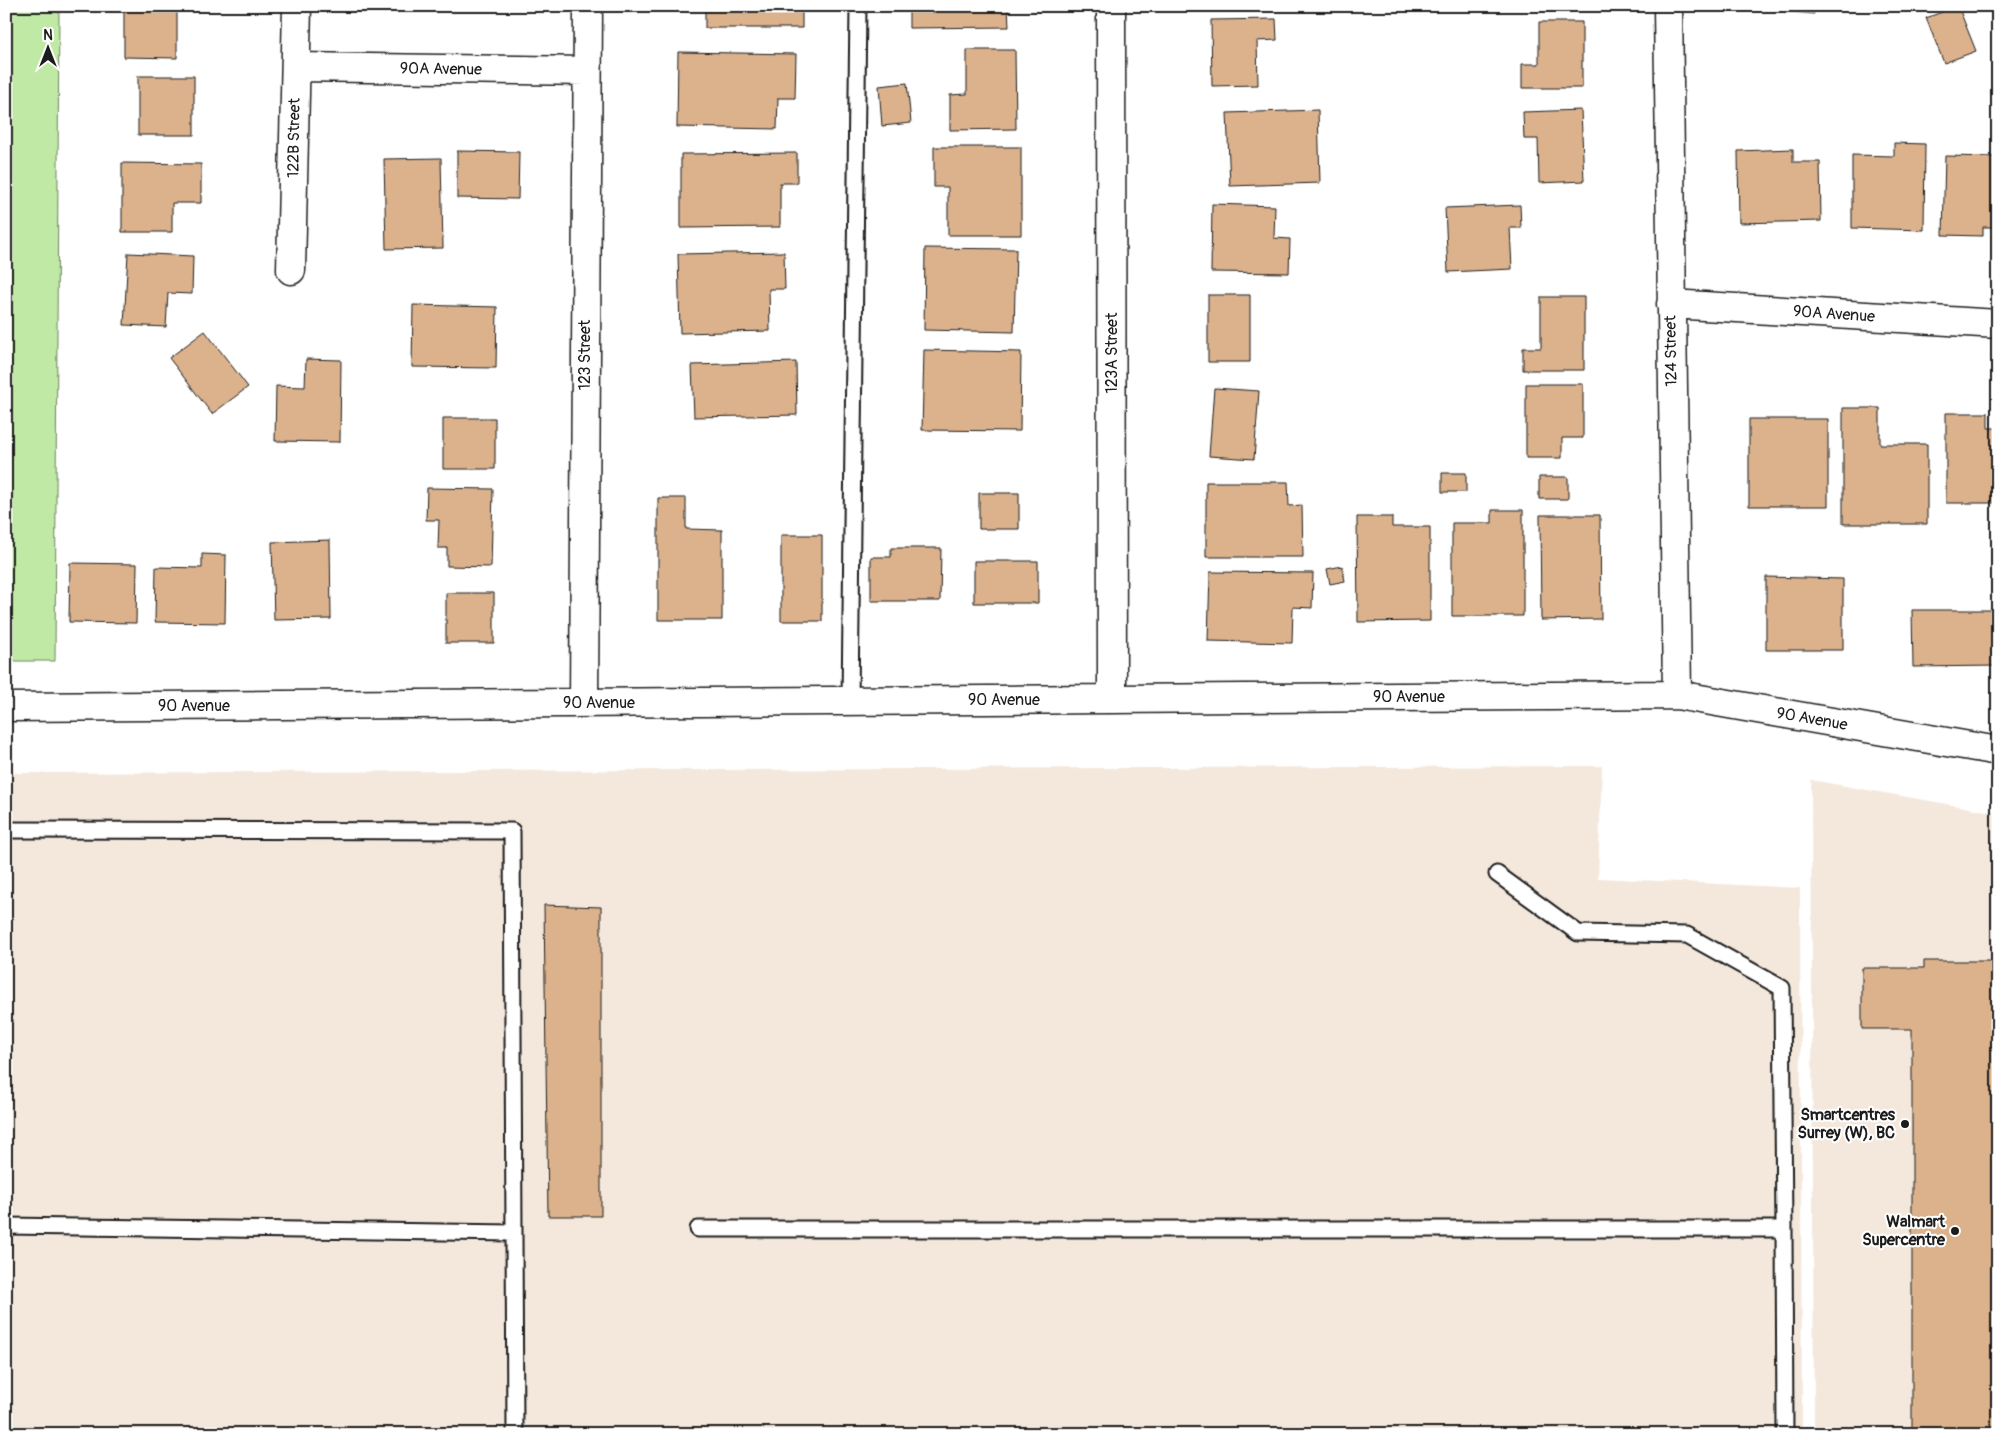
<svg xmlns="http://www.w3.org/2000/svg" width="2004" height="1440" font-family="Pangolin,sans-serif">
<rect width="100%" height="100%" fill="#fff"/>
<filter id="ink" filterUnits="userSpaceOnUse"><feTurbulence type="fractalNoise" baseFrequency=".02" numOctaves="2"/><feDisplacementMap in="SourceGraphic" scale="10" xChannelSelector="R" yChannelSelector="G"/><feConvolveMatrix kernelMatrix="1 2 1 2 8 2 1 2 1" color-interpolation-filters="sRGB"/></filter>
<g filter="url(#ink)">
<!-- built -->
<path fill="#f4e8dc" d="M1602,766L1598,878L1800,888L1802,1434H6V773Z
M1811,780L1998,813V1434H1814Z"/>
<!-- green -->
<path fill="#c0e9a5" stroke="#6e8260" d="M6,6H59L55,661H6Z"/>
<!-- building -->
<path fill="#dbb28c" stroke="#1c1c1c" d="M124,6H177V58L124,57Z
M705,6H802V28H705Z
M909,6H1008L1009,27L909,28Z
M1746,6H1814V14L1745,8Z
M1958,6L1976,51L1944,63L1926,18Z
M1276,19L1277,40L1257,41L1258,85L1212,86L1211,20Z
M1539,22H1582V88H1522V64H1539Z
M967,50H1015L1016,129L950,130V95L967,94Z
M678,52L796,54L795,98H778L777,129L677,127Z
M138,76H194V135H138Z
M907,83L911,123L882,126L879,86Z
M1318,110L1320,183L1230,186L1227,113Z
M1581,110L1584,181L1539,183L1538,139H1524L1523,112Z
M1894,143L1925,144L1924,230L1852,228V155L1894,156Z
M934,147H1021V235H948V187H934Z
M1793,149V162H1820L1821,221L1739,223L1738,151Z
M457,151L519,152L518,199L457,198Z
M797,153V183H780V227L681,228V154Z
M1945,156L1998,157V227H1983V236L1943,235Z
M441,158L443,248L386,249L384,159Z
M122,163L201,164V203H172V232H122Z
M1212,204L1275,206L1274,238L1290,239L1289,273L1211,272Z
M1520,205L1521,228H1510L1512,269L1448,272L1445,208Z
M925,248L1016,249L1014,332L924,330Z
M784,252L785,289H769L770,331L680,333L678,254Z
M128,253L193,256L192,294L168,293L166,327L124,325Z
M1208,295H1250V362H1208Z
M1541,297H1584V370H1523V348H1541Z
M413,305L497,307L496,368L412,367Z
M205,331L248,387L212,414L169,358Z
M924,350L1021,352L1020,431L922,430Z
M306,359L341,360L340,442L275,441L276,386L305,387Z
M796,362L797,415L694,417L692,365Z
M1526,384H1583V438H1562V458H1526Z
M1214,388L1259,391L1254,459L1209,456Z
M1843,408H1880V444H1927V524H1843Z
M1946,413H1988V428H1998V503H1946Z
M443,418H495V469H443Z
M1749,419H1828V506H1749Z
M1442,473H1466V492H1442Z
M1539,477H1568V499H1539Z
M1206,482H1288L1289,506L1302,505L1303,557H1206Z
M427,488L493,489L491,567L447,566V548H438L439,520H426Z
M979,493H1019V529H979Z
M658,498H686V529L722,530V620H658Z
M1492,510H1523V616H1452V523H1492Z
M1540,515H1600L1601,619L1541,620Z
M1357,517H1392V527H1430V621L1358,622Z
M781,535H822V621H781Z
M330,540L331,619L274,620L272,542Z
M891,548H941L940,601H871V557H891Z
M202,554L226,555L225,623L155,622L156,567L202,568Z
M974,561H1038V603H974Z
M70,563L137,564L136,623L69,622Z
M1342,566L1345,581L1330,584L1327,569Z
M1210,572L1313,573L1312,608L1293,607L1292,643L1208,641Z
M1766,577L1843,579V650H1766Z
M446,593H494V643H446Z
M1912,610H1998V666L1913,667Z
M544,905L601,907V1216H548Z
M1924,961H1998V1434H1912V1029H1862V968H1924Z"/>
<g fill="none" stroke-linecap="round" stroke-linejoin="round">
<defs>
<path id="service" d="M850,701L858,6
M6,830L512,831L515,1434
M1497,874L1578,933L1687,935L1782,988L1784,1229
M6,1226L514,1233
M698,1229H1784L1785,1434"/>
<path id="minor" d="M1111,6L1112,699
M1668,6L1677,695
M296,67L586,71
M291,270L297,6
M1671,304L1998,324
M584,703L588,6
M6,707L1677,695L1998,751"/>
</defs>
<!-- service casing -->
<use href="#service" stroke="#1c1c1c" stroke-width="19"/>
<!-- minor casing -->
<use href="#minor" stroke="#1c1c1c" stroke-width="31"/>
<!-- service -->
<use href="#service" stroke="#fff" stroke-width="15"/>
<!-- minor -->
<use href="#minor" stroke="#fff" stroke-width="28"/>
</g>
</g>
<!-- markers -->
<g fill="#1c1c1c" stroke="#fff" stroke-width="2">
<circle cx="1905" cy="1124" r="5"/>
<circle cx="1955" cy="1231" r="5"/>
</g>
<g text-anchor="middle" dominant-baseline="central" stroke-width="4" stroke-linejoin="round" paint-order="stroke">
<!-- street labels -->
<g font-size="16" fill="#1c1c1c" stroke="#fff">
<text transform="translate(441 69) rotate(1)">90A Avenue</text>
<text transform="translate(294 138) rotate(-89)">122B Street</text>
<text transform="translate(1834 314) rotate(4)">90A Avenue</text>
<text transform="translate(1671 351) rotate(-91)">124 Street</text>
<text transform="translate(1112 353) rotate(-90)">123A Street</text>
<text transform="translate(585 355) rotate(-90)">123 Street</text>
<text x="1409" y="697">90 Avenue</text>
<text x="1004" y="700">90 Avenue</text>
<text x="599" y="703">90 Avenue</text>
<text x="194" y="706">90 Avenue</text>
<text transform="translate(1812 719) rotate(10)">90 Avenue</text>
</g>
<!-- poi labels -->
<g font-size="16" font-weight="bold" fill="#1c1c1c" stroke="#fff" text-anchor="end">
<text x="1895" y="1115">Smartcentres<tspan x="1895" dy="18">Surrey (W), BC</tspan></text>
<text x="1945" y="1222">Walmart<tspan x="1945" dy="18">Supercentre</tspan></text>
</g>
</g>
<!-- margin -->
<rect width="2004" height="1440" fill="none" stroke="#fff" stroke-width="25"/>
<rect x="12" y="12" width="1979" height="1415" fill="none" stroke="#1c1c1c" stroke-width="2" filter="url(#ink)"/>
<!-- north arrow -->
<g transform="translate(48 48)" stroke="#ffffff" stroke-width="4" paint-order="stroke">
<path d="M0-4L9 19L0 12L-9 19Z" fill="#1c1c1c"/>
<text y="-8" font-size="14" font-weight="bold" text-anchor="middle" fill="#1c1c1c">N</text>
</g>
</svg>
